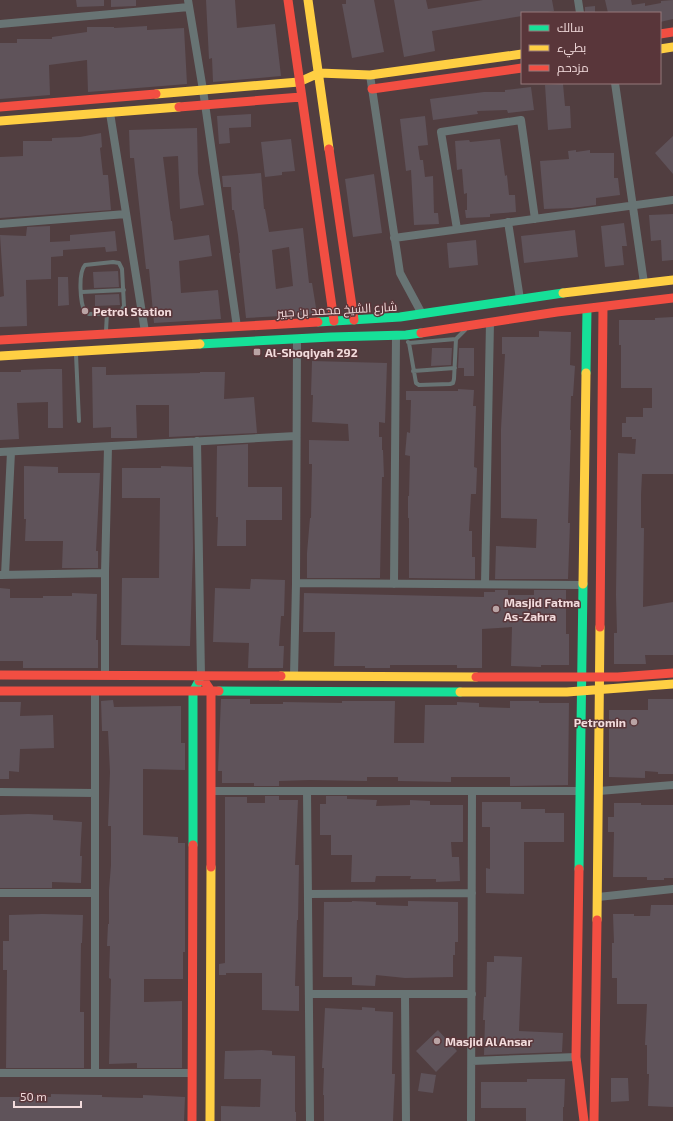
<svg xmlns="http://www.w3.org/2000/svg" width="673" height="1121" font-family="'Exo 2',Cairo,sans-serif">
<rect width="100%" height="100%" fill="#513e40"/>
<!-- building -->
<path fill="#5f535a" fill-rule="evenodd" d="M76,0H104V6L77,7Z
M111,0H136V6L111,7Z
M206,0H235L237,28L275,24L281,76L213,82L212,58L209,59Z
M346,0H374L384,52L352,58L342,4H346Z
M394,0H426L428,9L483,0H552L554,11L542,13H522V16L432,31L435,51L404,57Z
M605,0H631L632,5L645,3V6L661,3V1L673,0V19L660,22V13H608Z
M595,6V13H585V7Z
M147,26V30L184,28L187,84L88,92L87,60L49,65L50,95L0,99V43H17V39H52V37L87,32V27H114V28Z
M563,84L565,106H570L571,128L548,130L545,85Z
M531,87L534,110L508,113L507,110L477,111L478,114L433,120L430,99L484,92H505V90Z
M251,114V127L229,128L230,143L219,144L217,116Z
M425,116L428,145L418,146L420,160H423L425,177L433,176L434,213H438L439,224L414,225L411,170L406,171L400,119Z
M197,128L198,173L204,205L180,209L178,156L163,157L171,221H172L174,240L209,235L212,256L179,261L181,293L218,290L221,319L154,323L149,269H146L134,158H130L129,130Z
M101,133L102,147L100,148L103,175H108L111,210L0,218V157L23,156V141H52V138L80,137Z
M673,136V174L655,153Z
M291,139L295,171L282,172V175L265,177L261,142Z
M500,139L505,176L507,175L509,195H515L516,212L490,214V217L466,218L465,210H467V193L464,194L462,169L457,170L455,141L469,140L470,142Z
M576,150V152L590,150V153H614V178H618L620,195L596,198V205L572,208L544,209L540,161L569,159L568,151Z
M261,173L264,209H265L269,232L303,228L309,283H312L317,314L246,318L239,253H240L238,235L234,210H232L231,187H223L222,176ZM289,247L293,286L276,289L272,250Z
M374,174L382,233L353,237L345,179Z
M673,214V260L662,261L661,240L651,241L649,215Z
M624,223L627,246H622L624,265L605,267L601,226Z
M50,226V242L70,241V235L115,231L117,251L106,252L105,247L63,250V256L51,257V279L26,280L27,326L0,327V297L4,296L0,235L26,236L27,227Z
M575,230L578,257L524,263L521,236Z
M476,240L478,265L449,268L447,243Z
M118,271L119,287L94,288L93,272Z
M58,277H68L69,305L58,306Z
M119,294L120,305L95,306V295Z
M673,317V474H642L641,495V528H644L643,607L673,602V655H645L646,664H614V633H617L616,595L618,453L635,454L636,439H632V437H622V423H626V417H643V408H652V388H621V345H619V320H655V318Z
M539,331L571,332L570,365L575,366L573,396H571L570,430H571L569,491L568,523H570L568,579H495L496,546L536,548L537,519L501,518V429L505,354H502V337H539Z
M432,348H452L451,365L431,366Z
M459,348H474V376H464V368H458Z
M312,361L387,363L385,423L379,422V437H382V450H383L384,477H382L380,578H307V553L310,518H311L312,464H309V440L349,441L348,424L312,422L313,395H311Z
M92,367H106V375L200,373V372H225L224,399L254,397L257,433L169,437V405H136L137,438H111V427L93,428Z
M48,369H62L63,428H48V402L17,403L19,439L0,440V372H21V370Z
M458,389L474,390L473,406H476L474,467L477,468L476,494H471L469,531H472V557H475V579L409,578V518H408V496H409L410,456L405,455L407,432L410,433L411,400H406V391H458Z
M248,444V487H282V520H246V546H217L218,517H216L217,446Z
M24,466L58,467V473H100L96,551H98V568H62L63,541H25L26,519H24Z
M161,466L192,467L193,548L190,646L121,645L122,578H159L160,498H122V468H161Z
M251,579L285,580L284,616H281L279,646H284L283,668H248L249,643L213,642L215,588L250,589Z
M0,588L10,589V598H43V596H72V593L97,594L96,640H98V668H23V661H0Z
M495,590H508V595H534V590H566V634H569V665H541V667L511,666L512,627L482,629V668H457V665H390V668H365V666H334L335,632H303L304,593L484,597V592H495Z
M221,699H250V704H283V702L342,703V701H395L394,743H424L425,705H457V702L479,703V707L510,708V701H539V703H569L568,785L510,786V777H451V782L398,781V777H367V781L310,780L279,781V786H254V783H222V771H218Z
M648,699H673V774H658V772L645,771V778L609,777V710H648Z
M113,700L114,707L181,706V743H185V770L143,769V835L178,837V843H185V952H183V979H144V1002L182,1001V1068H137V1063L109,1064L111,979L109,978L110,946H107L108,924H109V890L111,865V826H108L110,772L108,731H102L101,701Z
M0,702H21L20,716L53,715L54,748L20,749L19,772L9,771V779H0Z
M265,796H279V800H298L295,865H299L298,920H297L295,986H299V1011L262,1010V973H226V975H219V964L225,963V797H247V803H265Z
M326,796H347V799L377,800L376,806L410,805V800L430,801V805H463V842H451L452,857H459L460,881L436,882V879H410L411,876H376L375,882H351L352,855H331V835H320V804H326Z
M482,802H521V809H545V813H564V842H524V894L486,893V868L490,869V827H482Z
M614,803H641V805H673V878H664V880H647V877H613L614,832H608V817H614Z
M28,814L53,815V820L82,822L80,856H82L81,883L52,882V888H0V815Z
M352,901L376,902V905L408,906V901L458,902V942H455V955H453V977L405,978L376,975L375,986L352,985V977H323L324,902H352Z
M651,905H673V1107L648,1106L649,1074H647V1045H645L647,1004H617V978H612V943H614L613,914H634V916H650Z
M42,914L83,915L82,943H81L80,1012H84V1068H6L7,970H3V941H9V915Z
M494,956L522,957L519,1031L563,1033L562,1052L484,1055L485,1020H483L484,997H486L487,962H494Z
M362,1007L375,1008V1011L393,1012L392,1074H395L394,1097L393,1121H324V1095H323L324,1068H322L325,1008L362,1010Z
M438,1030L457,1051L436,1072L416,1051Z
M262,1050L272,1051V1055L295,1056V1112H296V1121H221V1106L260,1107L261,1079H224L225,1051Z
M421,1073L436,1075L433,1093L418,1091Z
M611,1078H628L629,1101L611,1102Z
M527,1079H565L564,1107H563V1121H526V1108H481V1082H527Z
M51,1094L102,1095V1097L143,1098V1095L185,1097L184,1121H0V1097H51Z"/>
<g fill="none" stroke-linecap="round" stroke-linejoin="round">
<!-- lane -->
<path stroke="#687474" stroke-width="4" d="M113,262L119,263L122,269L124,306L120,313L89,314L85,312C80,303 78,273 85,265Z
M82,292L124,290
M106,331L107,313
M408,342L409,343L456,339L465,330
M409,343L416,383L419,385L450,384L453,383L454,379L456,339
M76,354L79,421
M413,371L455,368"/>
<!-- street -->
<path stroke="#687474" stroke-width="8" d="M188,0L203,90L237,327
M578,0L580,13
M0,24L189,7
M370,75L400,273L422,314
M615,83L644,283
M110,113L145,332
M508,222L520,299
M0,224L126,214
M457,229L441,132L521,120L535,219
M394,238L673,200
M197,441L201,676
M0,452L296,436
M1,575L105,573
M5,575L11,452
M296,583L583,585
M394,584L396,335
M485,584L490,322
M105,675V573L108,447
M294,676L296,583L297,339
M211,791H580
M307,791L310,1121
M599,791L673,785
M0,792L95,793
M0,893H95
M308,894L472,893
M598,897L673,889
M309,994H472
M405,994L406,1121
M472,1061L576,1057
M0,1073H192
M95,1073V691
M471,1121L472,791"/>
<!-- fast -->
<path stroke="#16e098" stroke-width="9" d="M318,322L400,317L563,293
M200,344L331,337L406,335L421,333
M586,373L587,309
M219,691L460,692
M193,845V692L199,681
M579,869L583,584"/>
<!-- slow -->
<path stroke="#ffcf43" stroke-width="9" d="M308,0L329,149
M660,49L673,47
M156,94L299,82L319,73L370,75L522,54
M0,121L179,107
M563,293L673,280
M0,356L200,344
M583,584L586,373
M281,676L476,677
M460,692H567L673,684
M597,920L600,627
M210,1121L211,867"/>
<!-- jam -->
<path stroke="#f24e42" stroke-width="9" d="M288,0L334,321
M660,34L673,32
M372,89L522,68
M0,107L156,94
M179,107L301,97
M329,149L354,320
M421,333L557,312L673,298
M0,340L318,322
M600,627L603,307
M0,675L281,676
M476,677H618L673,673
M199,681L201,676L211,691V867
M0,691H219
M579,869L576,1057L584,1121
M192,1121L193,845
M594,1121L597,920"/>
</g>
<!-- markers -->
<g fill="#baa4a5" stroke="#59363a" stroke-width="1.5">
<circle cx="85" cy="311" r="4"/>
<rect x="253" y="348" width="8" height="8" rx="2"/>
<circle cx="496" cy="609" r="4"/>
<circle cx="634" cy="722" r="4"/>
<circle cx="437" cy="1041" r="4"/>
</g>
<g text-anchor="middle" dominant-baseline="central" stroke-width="3" stroke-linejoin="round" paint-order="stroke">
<!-- street labels -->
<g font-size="12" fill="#f2dbdc" stroke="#59363a">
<text transform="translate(337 309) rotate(-3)">شارع الشيخ محمد بن جبير</text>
</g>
<!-- poi labels -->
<g font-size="12" font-weight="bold" fill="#f2dbdc" stroke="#59363a" text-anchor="start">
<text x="93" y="311">Petrol Station</text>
<text x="265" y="352">Al-Shoqiyah 292</text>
<text x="504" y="602">Masjid Fatma<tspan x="504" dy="14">As-Zahra</tspan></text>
<text x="626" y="722" text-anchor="end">Petromin</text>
<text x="445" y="1041">Masjid Al Ansar</text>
</g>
</g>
<!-- legend -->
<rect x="521" y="12" width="140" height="72" fill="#59363a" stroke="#96787b"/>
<rect x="529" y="25" width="20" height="6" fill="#16e098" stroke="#96787b"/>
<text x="557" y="32" font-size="12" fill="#f2dbdc">سالك</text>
<rect x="529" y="45" width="20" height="6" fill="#ffcf43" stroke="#96787b"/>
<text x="557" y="52" font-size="12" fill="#f2dbdc">بطيء</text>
<rect x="529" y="65" width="20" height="6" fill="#f24e42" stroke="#96787b"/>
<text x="557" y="72" font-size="12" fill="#f2dbdc">مزدحم</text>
<!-- scale -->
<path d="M14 1101v6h67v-6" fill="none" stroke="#f2dbdc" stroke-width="2"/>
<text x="20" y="1101" font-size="12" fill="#f2dbdc" stroke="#59363a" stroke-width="3" paint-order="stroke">50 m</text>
</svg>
